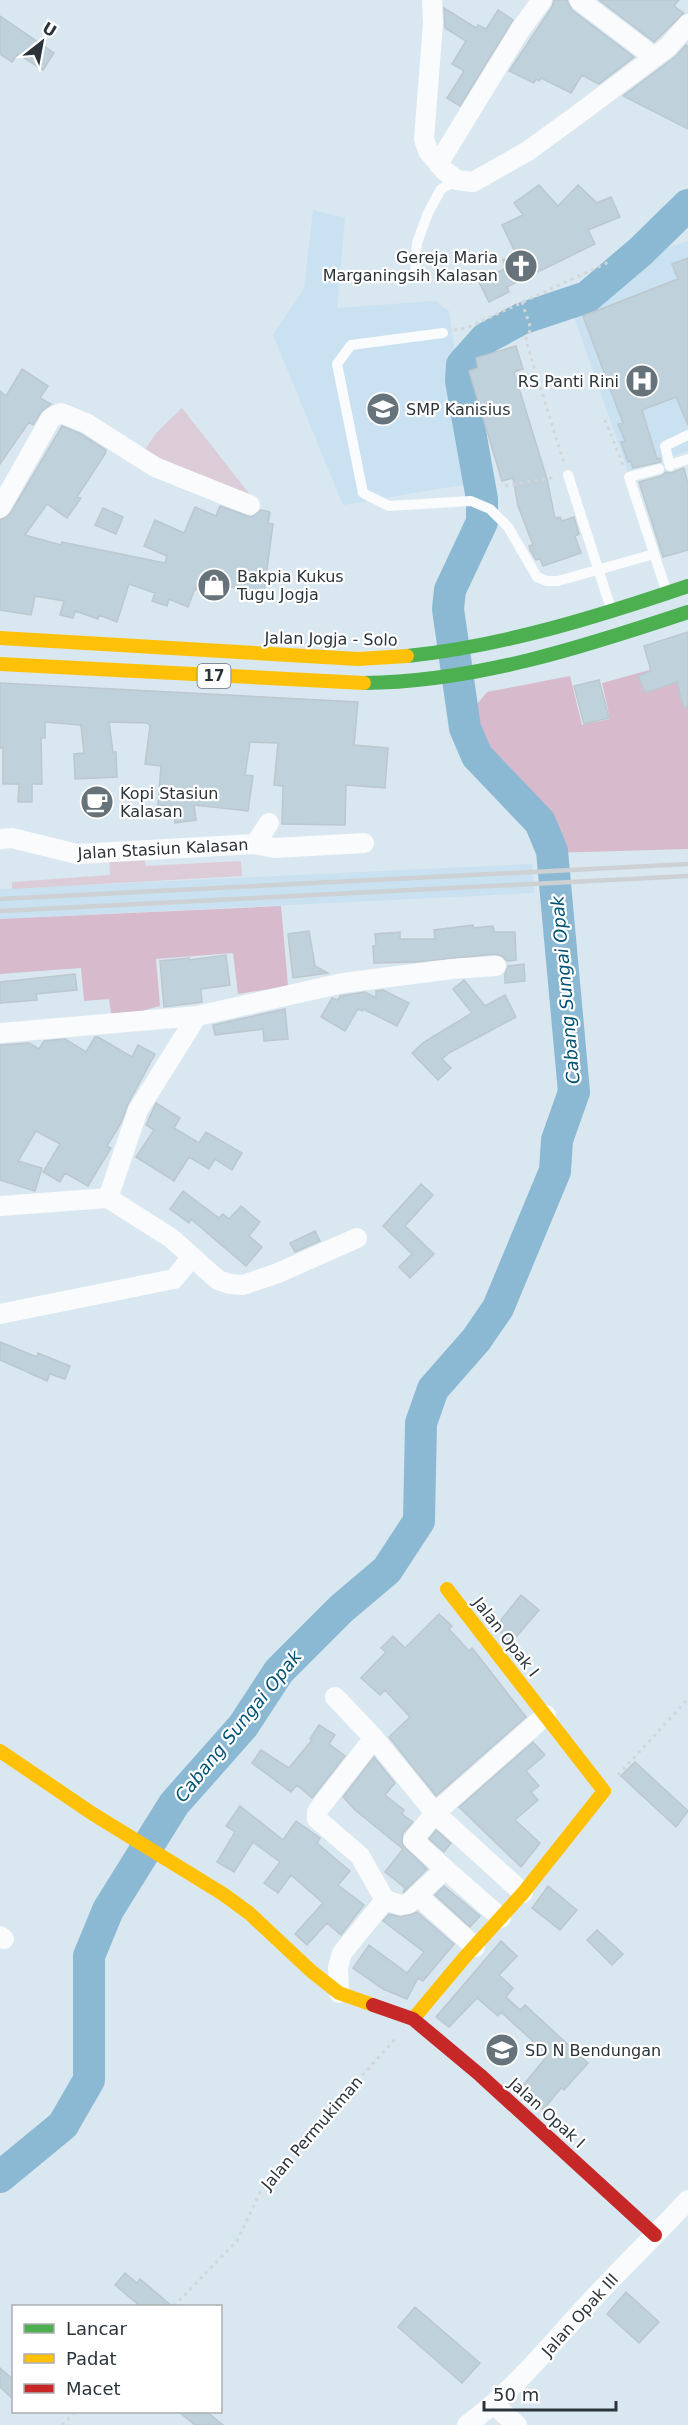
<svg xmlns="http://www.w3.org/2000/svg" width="688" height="2425" font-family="'DejaVu Sans',sans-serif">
<rect width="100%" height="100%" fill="#d9e7f0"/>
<!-- built -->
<path fill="#c9e1f0" d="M313,210L345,218L337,308L435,301L449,311L474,483L343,505L273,335L304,289Z
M688,241V451L628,471L572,311L603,291L622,275L635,258Z
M532,864L534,893L0,919V889Z"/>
<!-- green -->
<path fill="#dbccd8" d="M182,408L251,496L142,454L157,432Z
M144,855L146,866L241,861L242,876L12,889V882L110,875L109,857Z"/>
<!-- forest -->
<path fill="#d7bbcc" d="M675,663L688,696V849L549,853L543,850L537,844L530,820L501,777L480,736H476L472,729L468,715L487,692L570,676L582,725L610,719L602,683Z
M281,906L288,986L238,994L233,953L156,959L160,1006L112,1019L109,999L84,1001L81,968L0,974V919Z"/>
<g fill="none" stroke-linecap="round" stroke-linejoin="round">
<!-- river -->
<path stroke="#8bb9d3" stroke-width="32" d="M0,2177L63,2125L89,2080V1956L108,1910L174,1804L243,1726L279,1671L341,1609L387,1570L419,1521L421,1423L433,1389L476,1340L498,1308L555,1171L557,1140L574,1092L552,851L540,822L477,756L465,728L448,609L450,590L482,522V499L461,381L462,365L486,338L521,319L587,297L641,251L688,205"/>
</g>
<!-- building -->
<path fill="#bfd1db" stroke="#bcc7ce" stroke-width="1.5" d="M554,0H567L572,10L634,57L599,84L582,75L571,93L541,78L539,81L536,79L534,83L509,71L552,7Z
M599,0H679L674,6L684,13L654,42Z
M444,8L476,28L478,25L486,29L498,10L513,20L460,106L447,98L463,73V70L452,64L466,41L445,28Z
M0,16L54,53L43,70L18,54L12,62L0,54Z
M686,45L688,46V129L623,96L675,57Z
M539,185L558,206L578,185L597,203L611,197L620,217L588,230L595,244L507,287L509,292L489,302L479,282L506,268L503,260L516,254L502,225L523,215L514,203Z
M688,258V425L676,397L642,410L657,459L660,458L661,462L633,468L631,461L628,462L621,442L625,441L618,424L623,423L583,316L678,279L672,264Z
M516,346L523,369L514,372L547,479L555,518L560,517L562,521L574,517L579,534L575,536L581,553L543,566L540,559L536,560L530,550L529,546L533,545L518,506L513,478L502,481L469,371L478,368L476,358Z
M22,369L48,386L40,398L51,404L41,412L33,425L29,422L0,464V391L6,396Z
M62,426L81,434L106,450L105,454L77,497L81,498L67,518L47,504L25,535L61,545L62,542L165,563L167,556L144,546L155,520L184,533L195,507L216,516L220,506L251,517L261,510L270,512L268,523L273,524L264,592L224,586L220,598L195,588L188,607L169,599L167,606L152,601L155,593L129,584L117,622L99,615L98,619L75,611L73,618L60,615L64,601L35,596L31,615L0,610V520L10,514Z
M684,468L688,484V550L663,557L639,482L661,476L666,472L671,473Z
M103,508L123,517L116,534L95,525Z
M688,632V707H683L677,682L645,693L638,676L651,671L644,646Z
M599,680L609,718L584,724L574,686Z
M0,683L358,702L354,745L388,748L385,788L346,785L345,825L282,824L283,786L274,785L278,743L250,742L245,775L253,776L248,811L194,805L196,820L175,823L173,806L158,805L161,766L145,764L150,726L147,723L109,722L113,752H116L117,777L75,779L74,754L84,753L81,725L45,722V738H41L42,784H32V802H18L19,784H3V748H0Z
M473,925V928L493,926L494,932H515L516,960L507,961L502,956L495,954L415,962L374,963L373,946L376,945L375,934L400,932V939H435L434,930Z
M309,931L315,966L328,973L293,978L288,934Z
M226,955L230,985L201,989L202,1002L164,1007L160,961L189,958V960Z
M524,964L525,981L505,983V974L508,966Z
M75,974L77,990L36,994L37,1000L0,1003V982Z
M464,980L485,1006L505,995L516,1017L449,1053L442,1059L451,1068L438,1080L412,1053L424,1042L472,1013L453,989Z
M383,990L409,1003L397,1026L363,1009L362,1011L358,1009L345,1031L321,1017L332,998L338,1000L340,996L365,992L376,998V991Z
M285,1009L288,1039L264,1041L263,1029L215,1035L213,1025Z
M95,1037H98L132,1057L138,1045L155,1054L128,1104L121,1123L107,1146L111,1148L88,1186L65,1173L60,1182L43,1172L60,1144L36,1131L18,1161L42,1168L35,1191L0,1180V1045L29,1043L39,1049L44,1041L65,1039L86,1052Z
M156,1103L180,1118L174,1128L199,1143L206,1132L242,1153L232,1170L215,1159L209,1169L189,1157L174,1181L136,1157L154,1130L146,1125Z
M421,1184L433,1195L405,1226L434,1254L410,1278L399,1267L412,1254L383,1226Z
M183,1191L219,1218L223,1214L229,1219L241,1206L260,1222L249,1236L262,1247L246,1266L191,1219L189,1223L170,1209Z
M315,1231L320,1241L295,1252L290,1243Z
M0,1342L37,1357L38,1353L70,1366L65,1379L50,1374L47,1381L0,1360Z
M521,1595L539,1610L510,1644L496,1626Z
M439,1614L452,1626L449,1629L469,1651L472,1648L526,1717L436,1796L389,1737L410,1717L385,1690L380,1695L361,1678L386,1652L381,1648L393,1636L405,1648Z
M319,1725L335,1735L329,1744L345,1756L312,1798L297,1785L291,1792L252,1763L261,1750L289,1768L312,1740L310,1739Z
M533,1742L545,1755L526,1771L539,1786L531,1792L538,1800L515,1820L540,1843L521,1867L459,1807Z
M374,1757L395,1783L385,1795L404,1810L402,1814L413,1822L403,1833L402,1844L427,1869L403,1893L405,1888L385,1872L403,1849L355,1810L343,1797Z
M635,1762L688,1811L676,1827L621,1776Z
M240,1806L283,1840L296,1821L320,1838L317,1843L350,1871L338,1885L364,1905L341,1935L327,1923L307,1945L295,1934L323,1903L291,1875L278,1893L264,1883L280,1862L253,1842L234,1872L217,1862L235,1832L226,1826Z
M436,1830L451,1843L444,1852L429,1839Z
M444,1886L480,1916L470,1927L435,1895Z
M548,1886L577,1910L560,1930L532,1908Z
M417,1912L454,1944L423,1981L418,1978L407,1999L383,1989L353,1968L369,1945L407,1973L424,1952L383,1921L389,1914L401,1917Z
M597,1930L623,1954L612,1965L587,1940Z
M501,1941L517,1956L499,1975L513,1988L506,1997L520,2010L525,2005L588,2063L564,2090L561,2088L543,2110L520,2089L548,2055L501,2012L498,2016L477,1998L449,2027L436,2017Z
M125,2273L137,2283L140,2279L173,2307H141L115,2285Z
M626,2292L659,2322L639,2343L607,2314Z
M415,2307L480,2363L462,2383L398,2327Z
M0,2368L14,2380V2400L0,2387Z
M179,2412H207L223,2425H195Z"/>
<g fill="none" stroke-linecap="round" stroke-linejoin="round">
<!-- path -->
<path stroke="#d1d6d8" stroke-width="3" stroke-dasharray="3 4.5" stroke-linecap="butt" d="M522,302L531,329L526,338L527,344L564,463
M454,330L467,328L611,261
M605,420L623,465
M505,486L556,477
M618,1775L688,1699
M174,2306L237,2241L264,2184L397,2037
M62,2425L75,2412"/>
<!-- lane -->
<path stroke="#f9fbfd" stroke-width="10" d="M415,275L417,243L428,213L441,189L457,180
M443,333L351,345L337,364L363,493L389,506L471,501L490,509L508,527L537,577L547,581H558L654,554
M676,463L688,459
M670,466L665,446L688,435
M659,469L629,477L666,590
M568,475L611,609"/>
<!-- street -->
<path stroke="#f9fbfd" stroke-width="20" d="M432,0L433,23L424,139L428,151L445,171L457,180L473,182L528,151L584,110L668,47L688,24
M579,0L654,57
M438,164L520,30L542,0
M0,508L51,418L61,413L86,423L155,467L250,505
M0,839L12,838L77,854L255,844L274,848L364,843
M255,844L269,823
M0,1033L197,1016L343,983L452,969L496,966
M108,1198L138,1110L197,1016
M0,1206L108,1198L171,1238L218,1280L230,1284L243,1285L278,1273L357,1238
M0,1314L174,1279L191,1258
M335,1697L374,1738L435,1813L523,1893
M374,1738L321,1806L317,1812V1819L360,1856L385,1900L400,1905L408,1904L445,1869L501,1918
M445,1869L413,1840L435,1813L546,1715
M417,1895L475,1947
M0,1936L4,1939
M339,1993L338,1967L342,1953L385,1900
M494,2405L517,2425
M467,2425C511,2392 541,2356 577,2316C613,2276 652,2239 688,2200"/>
<!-- fast -->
<path stroke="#4caf50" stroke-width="14" d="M407,656C503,646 597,617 688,586
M364,683C475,682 583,647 688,612"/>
<!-- slow -->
<path stroke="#ffc107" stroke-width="14" d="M0,638L358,659L407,656
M0,664L364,683
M0,1751L93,1814L223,1894L249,1913L311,1971L339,1993L373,2005
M413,2019L464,1958L523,1893L604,1791L447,1589"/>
<!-- jam -->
<path stroke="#c62828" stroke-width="14" d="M373,2005L413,2019L480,2075L655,2235"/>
<!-- rail -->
<path stroke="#cdd1d4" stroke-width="4.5" d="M0,899L688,864
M0,911L688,876"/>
</g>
<!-- icons -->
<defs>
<symbol id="church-disc" viewBox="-11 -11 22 22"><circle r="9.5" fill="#67737a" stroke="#fff"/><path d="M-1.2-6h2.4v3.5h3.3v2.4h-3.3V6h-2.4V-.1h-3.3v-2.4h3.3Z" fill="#fff"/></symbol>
<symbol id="hospital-disc" viewBox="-11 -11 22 22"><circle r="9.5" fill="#67737a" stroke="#fff"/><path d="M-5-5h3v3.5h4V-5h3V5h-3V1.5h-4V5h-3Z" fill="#fff"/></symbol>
<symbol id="school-disc" viewBox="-11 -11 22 22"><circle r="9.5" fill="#67737a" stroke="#fff"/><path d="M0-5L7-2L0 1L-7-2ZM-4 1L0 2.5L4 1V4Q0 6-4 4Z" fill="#fff"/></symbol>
<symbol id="shop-disc" viewBox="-11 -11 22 22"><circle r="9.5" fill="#67737a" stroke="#fff"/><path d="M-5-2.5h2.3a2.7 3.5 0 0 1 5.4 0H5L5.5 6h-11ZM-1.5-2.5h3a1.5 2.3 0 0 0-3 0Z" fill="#fff"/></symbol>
<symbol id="cafe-disc" viewBox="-11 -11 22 22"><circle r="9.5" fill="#67737a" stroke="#fff"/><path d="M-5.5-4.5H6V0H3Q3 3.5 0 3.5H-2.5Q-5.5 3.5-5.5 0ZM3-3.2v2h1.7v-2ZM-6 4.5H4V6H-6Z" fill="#fff"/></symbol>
</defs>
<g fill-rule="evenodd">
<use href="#church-disc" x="502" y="247" width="38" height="38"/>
<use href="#hospital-disc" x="623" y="362" width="38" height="38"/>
<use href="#school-disc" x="364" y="390" width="38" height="38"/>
<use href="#shop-disc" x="195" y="566" width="38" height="38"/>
<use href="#cafe-disc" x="78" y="783" width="38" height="38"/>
<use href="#school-disc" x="483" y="2031" width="38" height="38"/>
</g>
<g text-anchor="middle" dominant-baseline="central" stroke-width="4.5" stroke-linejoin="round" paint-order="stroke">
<!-- shield labels -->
<rect fill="#fff" stroke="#6a7175" stroke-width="1.5" x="197.5" y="664" width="33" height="24" rx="4.5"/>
<g font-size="15" font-weight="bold" fill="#2a343a">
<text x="214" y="676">17</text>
</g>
<!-- poi labels -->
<g font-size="16" fill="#2a343a" stroke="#fff" text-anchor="start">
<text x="498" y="257" text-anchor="end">Gereja Maria<tspan x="498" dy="18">Marganingsih Kalasan</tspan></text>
<text x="619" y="381" text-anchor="end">RS Panti Rini</text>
<text x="406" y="409">SMP Kanisius</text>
<text x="237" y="576">Bakpia Kukus<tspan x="237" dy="18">Tugu Jogja</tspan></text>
<text x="120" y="793">Kopi Stasiun<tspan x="120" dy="18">Kalasan</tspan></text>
<text x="525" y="2050">SD N Bendungan</text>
</g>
<!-- street labels -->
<g font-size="16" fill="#2a343a" stroke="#fff">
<text transform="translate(331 639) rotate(1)">Jalan Jogja - Solo</text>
<text transform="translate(163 849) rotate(-3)">Jalan Stasiun Kalasan</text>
<text transform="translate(506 1637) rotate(52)">Jalan Opak I</text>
<text transform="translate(547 2113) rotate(42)">Jalan Opak I</text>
<text transform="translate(312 2133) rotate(-49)">Jalan Permukiman</text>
<text transform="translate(580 2315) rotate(-48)">Jalan Opak III</text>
</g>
<!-- water labels -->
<g font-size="18" font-style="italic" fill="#025375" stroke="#fff">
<text transform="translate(565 990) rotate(-95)">Cabang Sungai Opak</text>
<text transform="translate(238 1726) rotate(-51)">Cabang Sungai Opak</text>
</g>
</g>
<!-- legend -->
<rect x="12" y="2305" width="210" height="108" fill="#ffffff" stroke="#aaaeb0" stroke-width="1.5"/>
<rect x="24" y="2324" width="30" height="9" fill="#4caf50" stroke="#aaaeb0" stroke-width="1.5"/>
<text x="66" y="2335" font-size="18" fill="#2a343a">Lancar</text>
<rect x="24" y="2354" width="30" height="9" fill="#ffc107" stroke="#aaaeb0" stroke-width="1.5"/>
<text x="66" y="2365" font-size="18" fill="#2a343a">Padat</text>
<rect x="24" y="2384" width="30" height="9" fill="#c62828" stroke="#aaaeb0" stroke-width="1.5"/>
<text x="66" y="2395" font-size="18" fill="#2a343a">Macet</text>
<!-- north arrow -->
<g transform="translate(42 42) rotate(31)" stroke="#ffffff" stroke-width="4.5" paint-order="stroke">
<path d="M0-4.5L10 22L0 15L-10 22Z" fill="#2a343a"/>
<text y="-9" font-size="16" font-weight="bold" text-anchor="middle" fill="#2a343a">U</text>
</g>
<!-- scale -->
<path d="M484 2401v9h132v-9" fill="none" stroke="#2a343a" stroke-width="3"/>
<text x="493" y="2401" font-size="18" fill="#2a343a" stroke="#ffffff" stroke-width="4.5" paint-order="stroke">50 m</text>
</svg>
